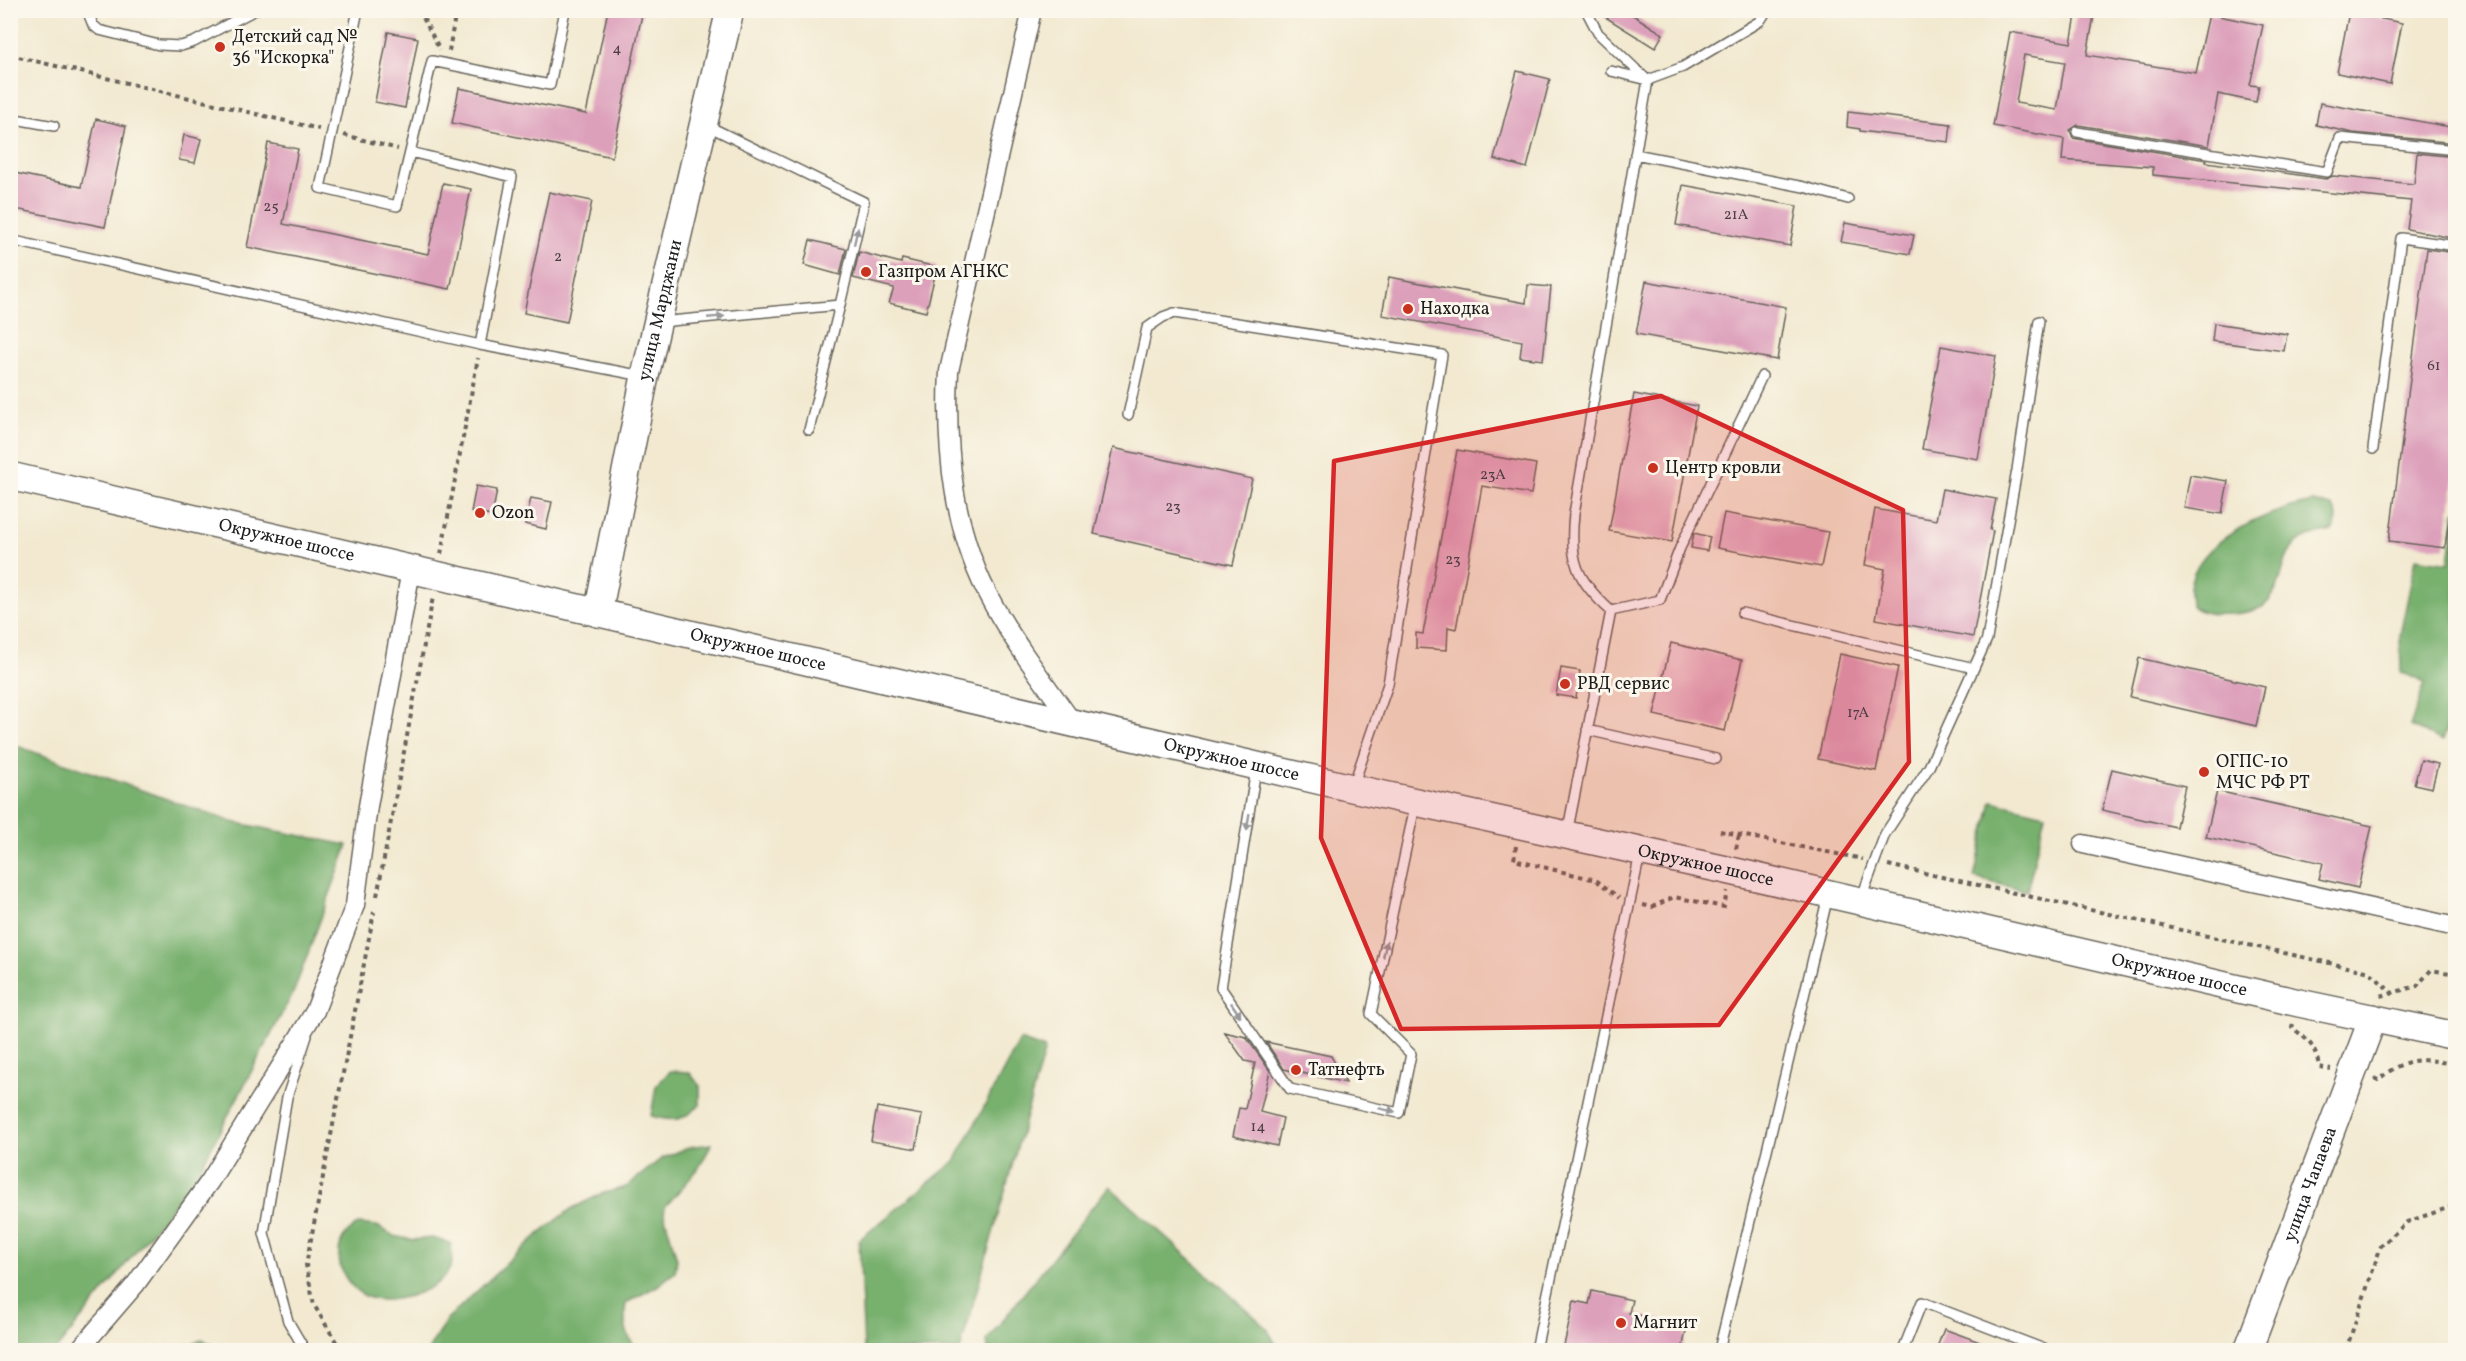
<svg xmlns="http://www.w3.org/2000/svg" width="2466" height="1361" font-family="Vollkorn,serif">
<rect width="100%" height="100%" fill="#fbf7ec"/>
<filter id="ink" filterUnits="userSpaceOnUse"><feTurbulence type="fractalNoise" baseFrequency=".0167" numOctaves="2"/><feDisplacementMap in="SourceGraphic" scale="12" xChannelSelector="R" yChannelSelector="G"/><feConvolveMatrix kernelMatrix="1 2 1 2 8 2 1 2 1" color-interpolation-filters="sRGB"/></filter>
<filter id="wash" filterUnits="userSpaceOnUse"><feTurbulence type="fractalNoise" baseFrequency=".008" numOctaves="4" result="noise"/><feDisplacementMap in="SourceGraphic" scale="24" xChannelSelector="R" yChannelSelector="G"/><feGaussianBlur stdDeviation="1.35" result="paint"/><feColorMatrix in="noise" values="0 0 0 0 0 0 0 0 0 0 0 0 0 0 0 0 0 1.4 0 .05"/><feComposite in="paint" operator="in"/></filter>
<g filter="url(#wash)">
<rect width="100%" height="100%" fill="#f2e9d0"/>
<!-- forest -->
<path fill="#78b06e" stroke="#4a6645" stroke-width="1.5" d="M2313,502L2332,506C2339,516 2338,521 2332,531C2317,535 2300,536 2291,550C2282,562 2283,580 2274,593C2272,597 2266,605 2262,607C2245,615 2205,619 2191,605C2191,599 2189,592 2190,587C2197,538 2271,510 2313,502Z
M2455,511L2456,689L2443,741L2410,726L2425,683L2401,672L2400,635L2416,558L2449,563Z
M11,744L232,822L348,845L294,991L194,1180L56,1350H11Z
M1992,801L2045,814L2027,891L1974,878Z
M1020,1040L1045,1049L960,1350H864L859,1240L955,1161Z
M670,1071L689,1072L700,1086V1105C682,1122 675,1122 651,1116L656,1086Z
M712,1144L698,1169L665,1207L664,1214L677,1259L675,1272L657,1286L626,1303C623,1321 625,1337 638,1350H428L447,1319L533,1239L571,1209L601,1194L626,1187L661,1159L689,1147Z
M1109,1186L1266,1327L1279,1350H988L987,1340Z
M358,1224L377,1226L394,1236L412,1240L432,1238L450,1243C451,1248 453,1257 452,1262C446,1289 398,1304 374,1299C349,1294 329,1260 344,1237C346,1232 354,1228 358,1224Z
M202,1339L221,1350H183Z"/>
<g id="blocks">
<!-- building -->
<path fill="#dda0bb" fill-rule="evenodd" d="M608,10H643L612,157L452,123L459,88L586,114Z
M1594,10H1625L1663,34L1655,48Z
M2077,10H2095L2087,55L2196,73L2209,14L2263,25L2250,85L2259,86L2256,102L2218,94L2209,146L2078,125L2070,130L2073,138L2207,160L2206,162L2326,179L2333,176L2414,184L2417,153L2456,157V239L2407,229L2411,201L2153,175V167L2062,160L2064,139L1993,126L2010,32L2071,43ZM2024,55L2065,62L2057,110L2016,103Z
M2349,12L2402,23L2390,84L2337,73Z
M388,32L418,38L405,108L375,102Z
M1517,71L1550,79L1527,168L1494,159Z
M2320,103L2456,128V143L2353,133L2316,125Z
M1848,112L1951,124L1949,142L1860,131V129L1847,127Z
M96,119L126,126L105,227L10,208V172L81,187Z
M184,135L201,139L195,163L179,160Z
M268,143L298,149L283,224L428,254L443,183L471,189L450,289L247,247Z
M1683,185L1797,206L1790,246L1676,225Z
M549,192L592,201L567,322L524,313Z
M1845,223L1914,235L1910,254L1841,242Z
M810,240L846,249L840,275L804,265Z
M2427,249L2456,253V467L2445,548L2389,541Z
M859,252L901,263L902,259L937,267L926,312L889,303L894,288L853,278Z
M1389,277L1526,303L1528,285L1551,287L1543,360L1520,357L1522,341L1382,315Z
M1646,281L1786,307L1777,360L1636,334Z
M2214,323L2287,334L2284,351L2212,341Z
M1941,346L1996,356L1978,459L1922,449Z
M1634,394L1697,406L1672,542L1609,531Z
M1113,448L1252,479L1233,565L1094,534Z
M1457,450L1536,464L1531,494L1482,486L1456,629L1448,627L1447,650L1416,648V633L1423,634Z
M2190,475L2228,481L2222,514L2184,508Z
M476,486L497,490L492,516L471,512Z
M1942,489L1996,499L1990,530L1993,531L1973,637L1876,619L1885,569L1865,565L1875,509L1936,520Z
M531,498L552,502L546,529L525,524Z
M1724,513L1828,532L1821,567L1717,548Z
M1694,533L1710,537L1707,551L1691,548Z
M1671,643L1742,660L1725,731L1654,715Z
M1840,654L1898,667L1876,771L1818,759Z
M2139,658L2265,687L2256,726L2130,697Z
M1561,668L1580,671L1576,698L1556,695Z
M2421,760L2438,764L2432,788L2414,784Z
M2112,769L2185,786L2176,827L2102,810Z
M2217,791L2372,826L2358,888L2319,879L2323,863L2206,837Z
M1224,1032L1246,1037L1270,1071L1260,1112L1283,1118L1277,1146L1233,1136L1239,1108L1245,1109L1255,1063L1245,1061Z
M1266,1042L1331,1056L1346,1083L1284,1069Z
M877,1107L922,1115L916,1149L871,1141Z
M1592,1291L1632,1300L1629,1313L1687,1326L1682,1350H1563L1574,1301L1589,1304Z
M1944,1329L1999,1349L1998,1350H1936Z"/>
</g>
</g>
<g filter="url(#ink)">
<use href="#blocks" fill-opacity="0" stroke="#67645b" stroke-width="1.5"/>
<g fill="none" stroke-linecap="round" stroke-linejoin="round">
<defs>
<path id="lane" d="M87,10L93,25L99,30L159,45L181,46L194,42L255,10
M358,10L320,188L397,206L432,61L550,85L565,10
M1586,10L1598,33L1646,79
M1611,71L1648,80L1683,67L1760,21L1767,10
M10,118L54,126
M2077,132L2327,172L2340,138L2456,150
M410,152L512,177L480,345L643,376
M1635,154L1804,187L1848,199
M10,240L480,345
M660,322L840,305L864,202L706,125
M1128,415L1147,328L1163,317L1174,313L1442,355L1388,684L1353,786
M809,430L840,305
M2373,449L2401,238L2456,246
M1611,611L1660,600L1680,548L1762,376
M1742,613L1974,668
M1587,730L1716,759
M1256,769L1221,988L1290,1089L1399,1113L1411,1054L1371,1014L1415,806
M1567,834L1611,611C1576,580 1569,560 1574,514L1648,80
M1861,899L1885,834L1929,767L1987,639L2017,470L2039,321
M305,1350L288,1321L264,1233L287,1097L307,1036
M1536,1350L1640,854
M1719,1350L1828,896
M1903,1350L1922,1302L2044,1349"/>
<path id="street" d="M1032,10L949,371C945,451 953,534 994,606C1017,647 1046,685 1073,723
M2083,844L2456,927
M79,1350L135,1285L210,1181L315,1011L355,905L368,806L411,570"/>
<g id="secondary">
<path id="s1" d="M10,476L1352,788L1731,871L2299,1003L2456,1036"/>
<path id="s2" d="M598,613L645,376L730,10"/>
<path id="s3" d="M2248,1350L2373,1018"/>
</g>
</defs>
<!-- lane casing -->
<use href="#lane" stroke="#67645b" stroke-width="12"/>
<!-- street casing -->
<use href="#street" stroke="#67645b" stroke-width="21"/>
<!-- secondary casing -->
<use href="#secondary" stroke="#67645b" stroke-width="30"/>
<!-- path -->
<path stroke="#67645b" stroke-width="4" stroke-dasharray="4.5 4.5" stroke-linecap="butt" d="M419,10L440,50
M449,51L456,10
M10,55L319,129
M344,135L398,149
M441,554L478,358
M1720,831L1863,859
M1516,846L1514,860L1596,880L1619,898
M1736,849L1739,835
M1888,865L2370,972L2394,995
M377,896L433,597
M1643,905L1652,907L1674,897L1724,907L1727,891
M2381,996L2417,986L2431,970L2456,974
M2293,1024L2292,1028C2308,1039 2316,1047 2319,1067L2331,1069
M2374,1078L2378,1080C2405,1057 2422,1057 2456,1065
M341,1350L314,1305L306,1265L374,912
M2346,1350L2381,1246L2407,1222L2456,1205"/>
<!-- lane -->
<use href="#lane" stroke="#fff" stroke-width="9"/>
<!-- street -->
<use href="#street" stroke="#fff" stroke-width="18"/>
<!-- secondary -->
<use href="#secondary" stroke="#fff" stroke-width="27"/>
</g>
<!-- one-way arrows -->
<defs><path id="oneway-solid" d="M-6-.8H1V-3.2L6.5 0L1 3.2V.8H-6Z" transform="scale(1.5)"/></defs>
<g fill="#999">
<use href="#oneway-solid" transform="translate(856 236) rotate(-77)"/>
<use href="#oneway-solid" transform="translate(716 317) rotate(-5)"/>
<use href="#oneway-solid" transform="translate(1248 822) rotate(99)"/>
<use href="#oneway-solid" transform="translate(1385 949) rotate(-78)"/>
<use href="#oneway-solid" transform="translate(1236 1010) rotate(56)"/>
<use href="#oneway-solid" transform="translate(1387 1110) rotate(12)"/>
</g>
</g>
<!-- marked area -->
<path fill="#d62828" fill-opacity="0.2" stroke="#d62828" stroke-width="4.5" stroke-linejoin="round" d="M1661,396L1903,510L1909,762L1719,1025L1401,1029L1321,838L1334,461Z"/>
<!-- markers -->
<g fill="#c8321e" stroke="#fbf7ec" stroke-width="2">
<circle cx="220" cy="47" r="6"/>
<circle cx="866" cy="272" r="6"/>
<circle cx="1408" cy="309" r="6"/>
<circle cx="1653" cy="468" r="6"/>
<circle cx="480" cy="513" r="6"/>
<circle cx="1565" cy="684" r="6"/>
<circle cx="2204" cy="772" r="6"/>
<circle cx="1296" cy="1070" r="6"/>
<circle cx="1621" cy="1323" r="6"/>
</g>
<g text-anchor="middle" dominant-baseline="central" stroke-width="6" stroke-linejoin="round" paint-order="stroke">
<!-- number labels -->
<g font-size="15" fill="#4c3d44">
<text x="617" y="49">4</text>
<text x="271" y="207">25</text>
<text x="1736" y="215">21А</text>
<text x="558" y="257">2</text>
<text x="2434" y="366">61</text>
<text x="1493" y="475">23А</text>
<text x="1173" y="507">23</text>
<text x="1453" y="560">23</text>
<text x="1858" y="713">17А</text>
<text x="1258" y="1127">14</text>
</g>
<!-- poi labels -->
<g font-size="18" fill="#1c1c1c" stroke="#fbf7ec" text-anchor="start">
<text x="232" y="37">Детский сад №<tspan x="232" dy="21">36 "Искорка"</tspan></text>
<text x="878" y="272">Газпром АГНКС</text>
<text x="1420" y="309">Находка</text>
<text x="1665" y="468">Центр кровли</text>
<text x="492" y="513">Ozon</text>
<text x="1577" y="684">РВД сервис</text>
<text x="2216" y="762">ОГПС-10<tspan x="2216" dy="21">МЧС РФ РТ</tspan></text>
<text x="1308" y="1070">Татнефть</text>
<text x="1633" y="1323">Магнит</text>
</g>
<!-- street labels -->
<g font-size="18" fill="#1c1c1c" stroke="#fbf7ec">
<text stroke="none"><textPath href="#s2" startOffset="309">улица Марджани</textPath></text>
<text stroke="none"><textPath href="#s1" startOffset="284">Окружное шоссе</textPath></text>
<text stroke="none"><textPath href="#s1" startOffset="768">Окружное шоссе</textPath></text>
<text stroke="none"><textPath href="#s1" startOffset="1254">Окружное шоссе</textPath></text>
<text stroke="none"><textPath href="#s1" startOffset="1740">Окружное шоссе</textPath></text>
<text stroke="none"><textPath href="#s1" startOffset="2226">Окружное шоссе</textPath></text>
<text stroke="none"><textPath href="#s3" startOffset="177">улица Чапаева</textPath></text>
</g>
</g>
<!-- margin -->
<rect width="2466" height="1361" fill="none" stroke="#fbf7ec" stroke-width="36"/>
</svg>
